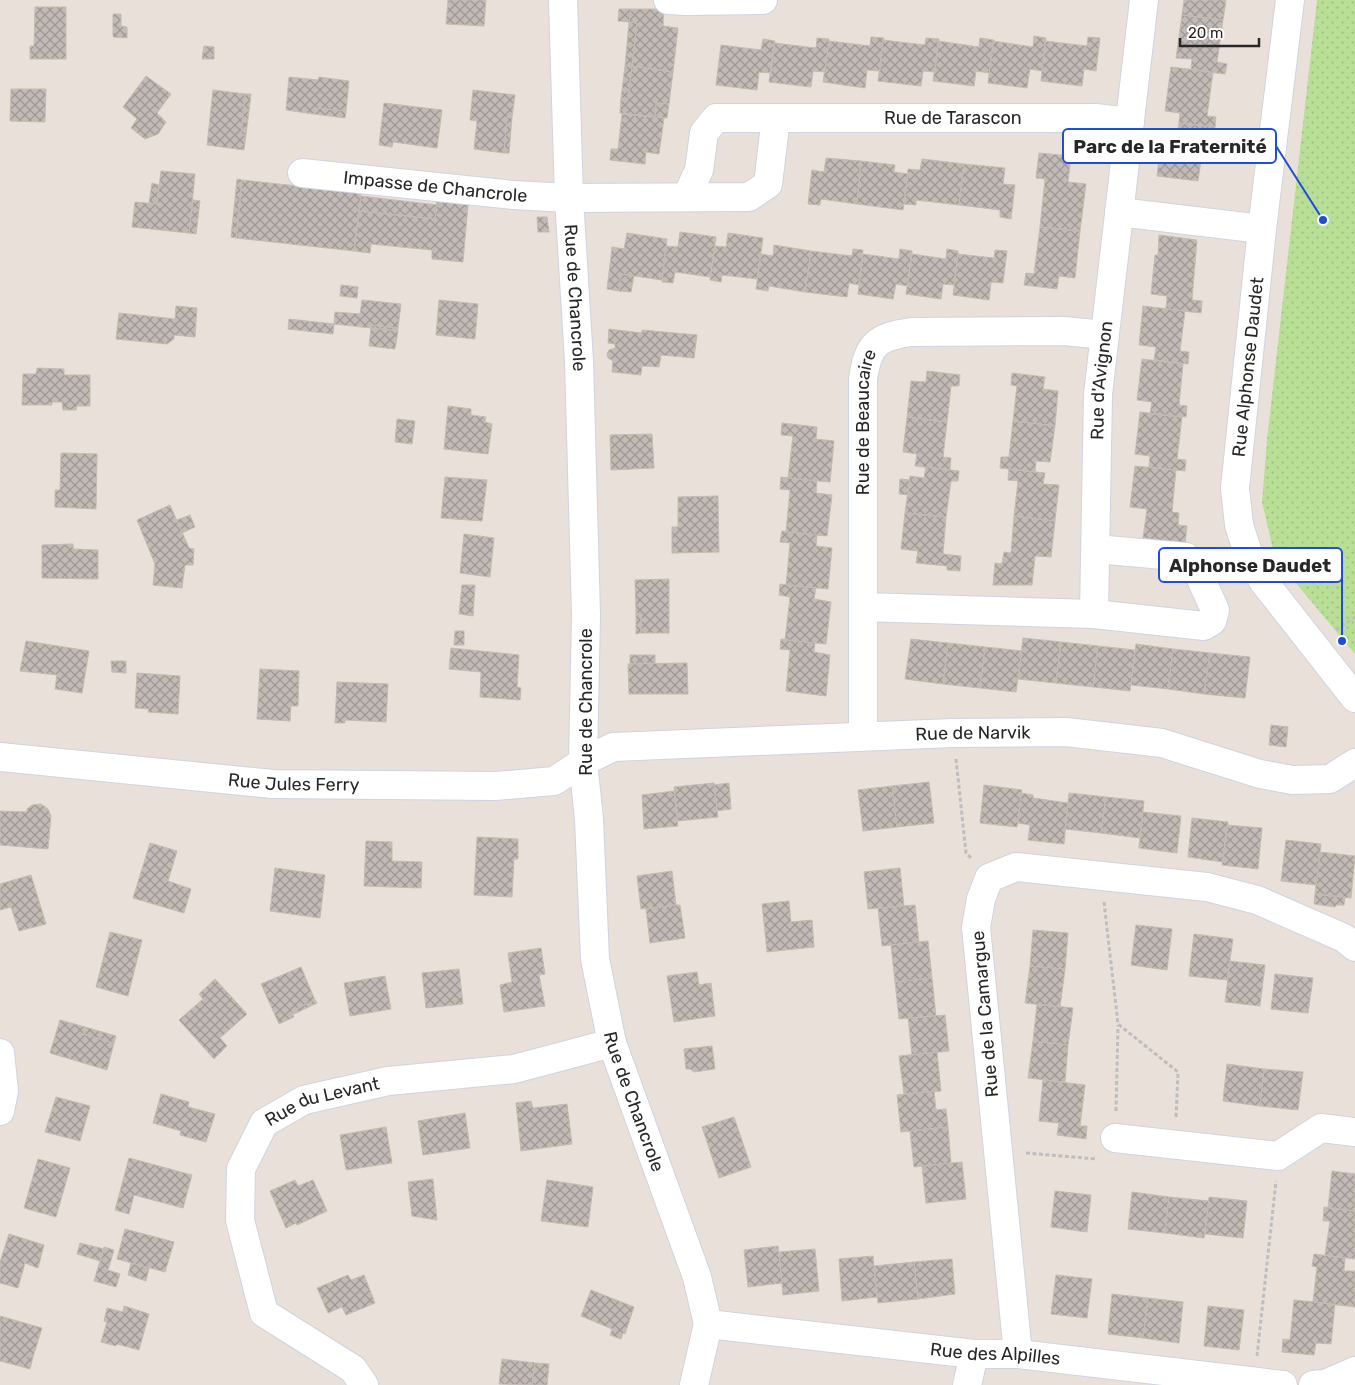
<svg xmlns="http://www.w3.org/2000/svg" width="1355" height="1385" font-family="Rubik,sans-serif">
<defs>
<pattern id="park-dots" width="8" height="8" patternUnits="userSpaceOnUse" patternTransform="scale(1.25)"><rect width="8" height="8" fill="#b9df97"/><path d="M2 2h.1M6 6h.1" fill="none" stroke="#9fbf82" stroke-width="1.8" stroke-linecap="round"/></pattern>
<pattern id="building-cross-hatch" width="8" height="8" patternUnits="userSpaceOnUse" patternTransform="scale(1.25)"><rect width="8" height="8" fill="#c2bab6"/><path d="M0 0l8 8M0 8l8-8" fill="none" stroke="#9e9794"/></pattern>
</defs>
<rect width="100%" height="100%" fill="#e9e0d9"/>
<!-- park -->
<path fill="url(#park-dots)" d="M1317,0H1355V654L1275,558L1262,502L1267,440Z"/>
<!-- building -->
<path fill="url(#building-cross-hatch)" stroke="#c4bcb3" d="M448,0H486L484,26L446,24Z
M1184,0H1226L1223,20L1182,15Z
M35,7H66V59H30V46H34Z
M619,9H631L629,22L618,21Z
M631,9H664L663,26L678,28L673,72L632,66L637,23L629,22Z
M113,14H121V26L127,27V38L113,37Z
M1182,15L1223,20L1217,62L1227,64L1225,74L1191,70L1192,59L1176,58Z
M629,22L637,23L632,66H625Z
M1034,36L1046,38L1042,71L1030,69L1027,88L988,83L993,41L1033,47Z
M871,37L884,38L883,40L880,71L867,70L865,88L823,82L829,41L870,46Z
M1088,37L1100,38L1096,71L1084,69L1082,86L1041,81L1045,41L1087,46Z
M817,38L829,39V41L825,72L813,71L811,87L769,82L774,43L816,48Z
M926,38L939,39L935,72L923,71L921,86L878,81L883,40L925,45Z
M980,38L994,40L989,73L976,71L974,86L933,81L938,41L979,47Z
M763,39L775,41L771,73L759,72L757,90L716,85L721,45L761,50Z
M204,46L214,47V59H202Z
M625,66H632L628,99L621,98Z
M632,66L673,72L669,104L656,103L655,117L620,113L621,98L628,99Z
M1171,67L1213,72L1207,116L1216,117L1215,127L1179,123L1180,113L1165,111Z
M146,76L171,94L157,113L166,122L158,134L145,139L131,128L137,119L123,107Z
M289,77L318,80L319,77L349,81L346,111L315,108L314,114L286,110Z
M11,89H46L45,122L10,121Z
M213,90L245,94L241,135H246L244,150L207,145Z
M473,90L515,95L512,117H507L504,153L474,149L477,121L470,120Z
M245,94H251L246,135H241Z
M384,103L442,110L437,148L393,142L392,147L379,145Z
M656,103L669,104L667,118L655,117Z
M315,108L346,111L345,118L314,114Z
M622,114L664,118L659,154L646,152L645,164L610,160L611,149H618Z
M507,117H512L509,153H504Z
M1179,123L1215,127L1213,141L1204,140L1198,181L1157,176L1162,135L1177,136Z
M1039,153L1071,156L1068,182L1086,184L1080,231L1040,227L1045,179L1036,178Z
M826,158L861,161L857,204L821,199L820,205L808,204L812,170L824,172Z
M922,159L964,164L959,205L916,200V205L904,204L908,169L920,170Z
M861,161L895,165L894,172L908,174L903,210L857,204Z
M964,164L1005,168L1003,184L1015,185L1011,219L1000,217V210L959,205Z
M161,171L195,174L189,233L132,227L135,202L157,204Z
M237,179L242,180L236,238L231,237Z
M242,180L361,193L354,251L236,238Z
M152,183L159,185L157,204L149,203Z
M361,196L437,205L435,219L359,211Z
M193,200L200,201L196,234L189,233Z
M437,201L468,205L463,262L432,259V250L371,244L370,253L354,251L359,211L435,219Z
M537,217H547L549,232H538Z
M1040,227L1080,231L1075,278L1059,276L1057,289L1024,285L1026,273L1034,274Z
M680,232L716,237L710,277L675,272L673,283L662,282L666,246L678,247Z
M627,233L667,239L662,280L621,274L619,291L607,289L612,247L624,249Z
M728,233L763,238L757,279L722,275L721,282L710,280L715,246L726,247Z
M1159,235L1197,240L1192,300L1202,301L1201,313L1166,309L1167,296L1151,294L1155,255H1158Z
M774,245L811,251L805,292L769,286L768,291L756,289L761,254L773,256Z
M853,249L863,250L859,285L849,283L847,297L805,292L811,251L852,256Z
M900,249L912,251L907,286L896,284L893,299L858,294L863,254L899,259Z
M947,249L958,251L954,285L943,284L941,299L906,294L912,254L946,259Z
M995,250L1007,251L1003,283L991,282L989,300L953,295L958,254L994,258Z
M621,274L634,276L631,292L619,291Z
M341,285L358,287L357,298L340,296Z
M362,300L401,304L398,328L371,325V328L334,324L335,312L360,314Z
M439,300L478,304L475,339L436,335Z
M176,306L197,308L195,337L174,335V339L167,344L116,339L119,313L175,319Z
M1143,306L1185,311L1180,351L1189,352L1188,364L1154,360L1156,347L1139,345Z
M289,319L334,324L333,334L288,329Z
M371,325L398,328V331L371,328Z
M371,328L398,331L395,349L369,346Z
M609,329L642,333V330L697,335L694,358L661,355L659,367L642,366L641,375L612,372L613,361L608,358L607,354L609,350L615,348V344L608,343Z
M1142,359L1183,364L1179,405L1187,406L1186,417L1150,414L1152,402L1137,400Z
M37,368L64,369V375H90V406H77L76,410H63L62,402H52V405H22L23,374H36Z
M927,371L960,375L959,386H951L947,422L907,417L911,381L926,382Z
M1012,373L1045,377L1043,389L1058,391L1055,426L1013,421L1017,386L1011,385Z
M448,406L471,409V415L486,417L485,422L492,424L488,454L444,449Z
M1140,412L1182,417L1177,459L1186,460L1185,471L1149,467L1150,456L1135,454Z
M907,417L947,422L943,457L951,458L950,470L915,466L917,454L903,452Z
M397,419L415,421L412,444L395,442Z
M1013,421L1055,426L1050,462L1036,461L1035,472L1000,468L1001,457H1009Z
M782,423L817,427L816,439L834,441L830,482L788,478L793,436L781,435Z
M652,434L654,468L611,470L610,435Z
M61,453L97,454L96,509L55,507V490H60Z
M1135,466L1176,470L1172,512L1179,513L1178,525L1187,526L1185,544L1143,538L1147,509L1130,507Z
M926,467L959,471L958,481H951L946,517L905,513L910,476L924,478Z
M1009,469L1045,473L1043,484L1059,485L1055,521L1014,516L1018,481L1008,480Z
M445,477L487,480L482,521L441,518Z
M781,477L817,481L816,493L832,495L827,536L786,532L790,490L780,489Z
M900,479L910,480L908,495L899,494Z
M718,496L719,552L672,553V527H678V497Z
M170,505L189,548L194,549L193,565H185L182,588L153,585L155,564L137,520Z
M905,513L946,517L943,554L961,556L960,571L947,570V566L916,563L918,551L901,549Z
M190,515L195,527L182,533L177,520Z
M1014,516L1055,521L1051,557L1035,556L1032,585H993L995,563L1002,564L1004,552L1011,553Z
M782,531L817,535L816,546L832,548L828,589L786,585L790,543L780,542Z
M464,534L494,538L490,577L460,573Z
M73,544V549L98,550V579L42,578V545Z
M669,579V633H641V614L636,613L635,580Z
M780,584L816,588L814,599L831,602L826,644L785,640L790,597L779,595Z
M462,585H475L473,616L459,614Z
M636,613L641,614V633L636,634Z
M455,631H464V645H454Z
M1023,638L1061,642L1056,683L1018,679Z
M781,639L815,643L814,652L830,655L826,696L786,691L790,650L780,649Z
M911,639L948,643L943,684L905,679Z
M26,641L89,651L82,693L55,689L57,675L20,671Z
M1061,642L1098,646L1093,687L1056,683Z
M948,643L985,647L980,688L943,684Z
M1136,644L1173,649L1168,689L1131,685Z
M1098,646L1135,650L1130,691L1093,687Z
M985,647L1022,651L1016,692L980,688Z
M451,648L519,655L517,687L521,688L520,700L480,697L481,672L449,669Z
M1173,649L1210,653L1204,694L1168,689Z
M1210,653L1250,657L1245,698L1204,694Z
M630,655H655V663L630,664Z
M111,661H126V673L112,672Z
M687,663L688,694H629L628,664Z
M260,669L299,671L298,706H291L290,721L257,719Z
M137,673L180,676L178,714L148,712L149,709L135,708Z
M337,682L388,684L386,722L345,720V723H335Z
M1271,725L1288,727L1286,747L1269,745Z
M929,782L934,823L897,827L892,786Z
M714,783L718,817L678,821L674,787Z
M729,783L731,809L717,811L714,785Z
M984,785L1022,790L1017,827L980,823Z
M892,786L897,827L863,831L858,790Z
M674,791L678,826L644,829L642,795Z
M1021,793L1033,795V798L1068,803L1064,844L1028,840L1030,825L1018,823Z
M1069,793L1106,797L1101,833L1065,829Z
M1106,797L1144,801L1140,838L1101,833Z
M41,804L48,809L51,816L48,849L0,845V811L27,812V809L32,805Z
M1143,812L1181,816L1177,853L1139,848Z
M1192,818L1228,822L1223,862L1188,857Z
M1227,825L1262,828L1258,869L1222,865Z
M477,837L518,839V859H514L512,897L474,895Z
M1286,840L1321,844L1316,885L1281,881Z
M366,841L392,842V861L422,862L421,888L364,886Z
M150,843L177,851L168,881L191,889L184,913L133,898Z
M1320,852L1355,856L1351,898L1315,894Z
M275,868L325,875L320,918L270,911Z
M900,868L904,906L868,909L864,872Z
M672,871L676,905L641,909L637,876Z
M31,875L46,924L19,931L11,907L0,910V884Z
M1315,894L1345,897L1344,905H1336L1335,907L1314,904Z
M789,901L791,922L812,920L814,947L767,952L762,904Z
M676,905H680L685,938L650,943L646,909Z
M915,905L919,942L882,946L878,908Z
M1136,925L1172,929L1167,970L1131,965Z
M1033,930L1068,933L1065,969L1030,966Z
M110,932L142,940L128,996L96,987Z
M1194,934L1233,939L1227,980L1189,976Z
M928,941L932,978L895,982L891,945Z
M541,948L545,974L539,975L545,1006L504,1012L500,985L512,982L508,953Z
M1230,961L1265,965L1260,1006L1225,1002Z
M1030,966L1065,969L1060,1007L1025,1003Z
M301,967L315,1000L292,1011L294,1017L279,1024L261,984Z
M459,969L463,1004L426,1008L422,973Z
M697,972L699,985L711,983L715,1016L674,1022L667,976Z
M1275,974L1313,978L1308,1013L1271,1009Z
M385,976L391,1009L350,1016L344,983Z
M932,978L936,1016L899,1019L895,982Z
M215,979L247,1014L220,1038L227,1046L214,1059L179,1020L203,999L199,994Z
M315,1000L317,1003L294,1014L292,1011Z
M1037,1004L1073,1008L1068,1045L1033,1041Z
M945,1015L949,1051L912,1055L908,1018Z
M60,1020L85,1027L83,1034L114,1043L107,1070L50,1053Z
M85,1027L116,1036L114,1043L83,1034Z
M1033,1041L1068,1045L1065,1082L1028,1078Z
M712,1046L715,1069L694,1072L690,1069H686L684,1049Z
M937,1052L941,1091L904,1094L899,1056Z
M1227,1064L1264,1069L1260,1106L1223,1101Z
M1264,1069L1303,1072L1298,1110L1260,1106Z
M1043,1080L1085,1085L1080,1126H1087L1086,1139L1057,1135L1059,1123L1039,1121Z
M934,1091L936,1110L946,1109L948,1127L901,1132L897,1095Z
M161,1094L189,1102L188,1107L215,1114L206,1142L180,1135L181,1131L153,1123Z
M56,1097L90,1106L80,1141L45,1132Z
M531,1101L533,1108L567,1104L572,1144L521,1151L516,1103Z
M465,1113L470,1148L423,1155L418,1121Z
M734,1117L751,1167L719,1178L702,1127Z
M386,1127L392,1163L346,1170L340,1135Z
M948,1127L951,1163L914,1167L910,1131Z
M129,1158L192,1175L183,1208L134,1195L129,1214L115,1210Z
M38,1159L70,1168L56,1217L24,1208Z
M962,1162L966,1199L926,1203L922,1166Z
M1332,1171L1355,1174V1211L1328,1208Z
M433,1179L437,1220L412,1216L408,1182Z
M295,1180L298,1186L313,1180L327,1211L297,1225L296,1223L286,1228L270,1191Z
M547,1180L593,1187L588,1227L541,1221Z
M1055,1191L1091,1195L1087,1232L1051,1227Z
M1132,1192L1169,1197L1165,1233L1128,1229Z
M1169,1197L1209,1201L1204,1238L1165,1233Z
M1209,1197L1247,1201L1243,1238L1205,1234Z
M1324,1207L1355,1211V1259L1325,1255L1330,1221H1323Z
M125,1229L174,1242L165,1272L117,1259Z
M9,1234L44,1245L38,1268L25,1263L18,1288L0,1283V1262Z
M80,1243L104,1249L100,1261L77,1254Z
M778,1246L782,1283L748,1287L744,1250Z
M104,1247L114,1250L108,1270L120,1274L116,1287L94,1281Z
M815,1249L819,1291L783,1295L779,1252Z
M1314,1254L1345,1258L1344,1271H1355V1307L1313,1302L1317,1267L1312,1266Z
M873,1256L877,1297L842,1301L839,1259Z
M952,1259L955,1294L918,1299L914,1262Z
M914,1262L918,1299L878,1303L874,1266Z
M131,1263L149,1268L146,1281L128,1275Z
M348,1275L351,1280L364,1275L375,1303L346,1315L342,1307L328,1313L317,1288Z
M1056,1275L1092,1279L1087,1318L1051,1314Z
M591,1290L634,1307L625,1334L623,1333L621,1339L610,1335L612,1329L581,1316Z
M1112,1294L1148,1298L1143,1338L1108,1334Z
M1148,1298L1183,1302L1179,1343L1143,1338Z
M1294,1300L1335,1304L1331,1344L1316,1343L1314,1355L1282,1352L1283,1339L1290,1340Z
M124,1306L149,1314L139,1350L117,1344L116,1346L101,1342L107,1322L104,1321L107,1308L123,1312Z
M1208,1306L1244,1310L1239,1350L1204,1346Z
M0,1316L42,1328L33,1357L27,1355L23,1367L0,1361Z
M27,1355L33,1357L30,1369L23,1367Z
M502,1359L535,1363L532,1385L499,1384Z
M535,1363L549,1364L547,1385H532Z"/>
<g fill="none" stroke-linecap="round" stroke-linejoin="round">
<defs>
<g id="minor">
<path id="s1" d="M563,0L569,198L579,361L586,615L583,762L589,819L595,959L612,1043L697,1277L708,1324L694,1385"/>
<path d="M668,0L686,1L763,0"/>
<path d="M1290,0L1262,229L1235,488L1239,525L1249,556L1263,581L1355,698"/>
<path id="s2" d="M302,173L513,195L569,198L749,197L768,184L776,118"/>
<path id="s3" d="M687,196L699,170L704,133L716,118H1096L1130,122"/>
<path d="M1119,212L1262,229"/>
<path id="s4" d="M863,607L1094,614L1098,394L1144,0"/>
<path d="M1094,614L1204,626L1212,621L1215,610L1196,568L1186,557L1096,549"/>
<path id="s5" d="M863,736V379C868,344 877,337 911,332L1064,331L1105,335"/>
<path id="s6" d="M0,757L273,784L496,786L554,781L583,762L613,747L953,733L1066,732L1162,743L1260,774L1292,780L1330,779L1355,763"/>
<path d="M0,1053L4,1091L0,1111"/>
<path d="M1115,1138L1278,1156L1321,1128L1355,1132"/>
<path id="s7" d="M708,1324L974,1354H1018L1283,1385"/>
<path d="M1018,1354L976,927L981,899L989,878L1016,867L1207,887L1257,900L1344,938L1355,947"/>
<path id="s8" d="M364,1385L353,1369L264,1313L240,1220L241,1169L264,1123L304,1100L388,1081L514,1069L612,1043"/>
<path d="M967,1385L974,1354"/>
<path d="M1313,1385L1325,1384L1355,1371"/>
</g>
</defs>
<!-- minor casing -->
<use href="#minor" stroke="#ced4e0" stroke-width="30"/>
<!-- path -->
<path stroke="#bebebe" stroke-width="3" stroke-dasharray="4 2.5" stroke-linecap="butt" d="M1336,630L1355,617
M956,759L966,853L972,859
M1104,902L1118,1024L1178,1072L1176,1118
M1116,1111L1118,1025
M1026,1153L1097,1159
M1257,1356L1276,1181"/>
<!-- minor -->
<use href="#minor" stroke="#fff" stroke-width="28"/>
</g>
<g text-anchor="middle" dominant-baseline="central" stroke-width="4" stroke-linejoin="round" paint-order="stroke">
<!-- street labels -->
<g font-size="18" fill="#272727" stroke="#fff">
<text stroke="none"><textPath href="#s3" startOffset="322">Rue de Tarascon</textPath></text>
<text stroke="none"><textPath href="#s2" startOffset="134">Impasse de Chancrole</textPath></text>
<text stroke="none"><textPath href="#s1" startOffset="298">Rue de Chancrole</textPath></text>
<text transform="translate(1248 367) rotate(-84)">Rue Alphonse Daudet</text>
<text stroke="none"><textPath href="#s4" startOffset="465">Rue d'Avignon</textPath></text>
<text stroke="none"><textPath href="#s5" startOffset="314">Rue de Beaucaire</textPath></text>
<text transform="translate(586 702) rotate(-90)">Rue de Chancrole</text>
<text stroke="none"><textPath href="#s6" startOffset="984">Rue de Narvik</textPath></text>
<text stroke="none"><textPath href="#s6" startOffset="295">Rue Jules Ferry</textPath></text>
<text transform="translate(985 1014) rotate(-95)">Rue de la Camargue</text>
<text stroke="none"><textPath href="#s1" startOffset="1108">Rue de Chancrole</textPath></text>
<text stroke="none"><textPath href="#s8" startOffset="386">Rue du Levant</textPath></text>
<text stroke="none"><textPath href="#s7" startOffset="289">Rue des Alpilles</textPath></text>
</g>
</g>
<!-- callouts -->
<path fill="none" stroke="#1d4ed8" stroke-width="2" d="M1323 220L1276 146M1342 641L1342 565"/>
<g fill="#1d4ed8" stroke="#fff" stroke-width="2">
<circle cx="1323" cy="220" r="5"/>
<circle cx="1342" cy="641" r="5"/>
</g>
<g fill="#fff" stroke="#1d4ed8" stroke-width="2">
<rect x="1063" y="129" width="213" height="34" rx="5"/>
<rect x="1159" y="548" width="183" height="34" rx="5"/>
</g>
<g font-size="19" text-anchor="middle" font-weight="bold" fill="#272727">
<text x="1170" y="153">Parc de la Fraternité</text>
<text x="1250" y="572">Alphonse Daudet</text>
</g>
<!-- scale -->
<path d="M1180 38v8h79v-8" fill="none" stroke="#272727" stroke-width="2.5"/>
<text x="1188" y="38" font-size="15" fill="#272727" stroke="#ffffff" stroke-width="4" paint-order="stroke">20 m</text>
</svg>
